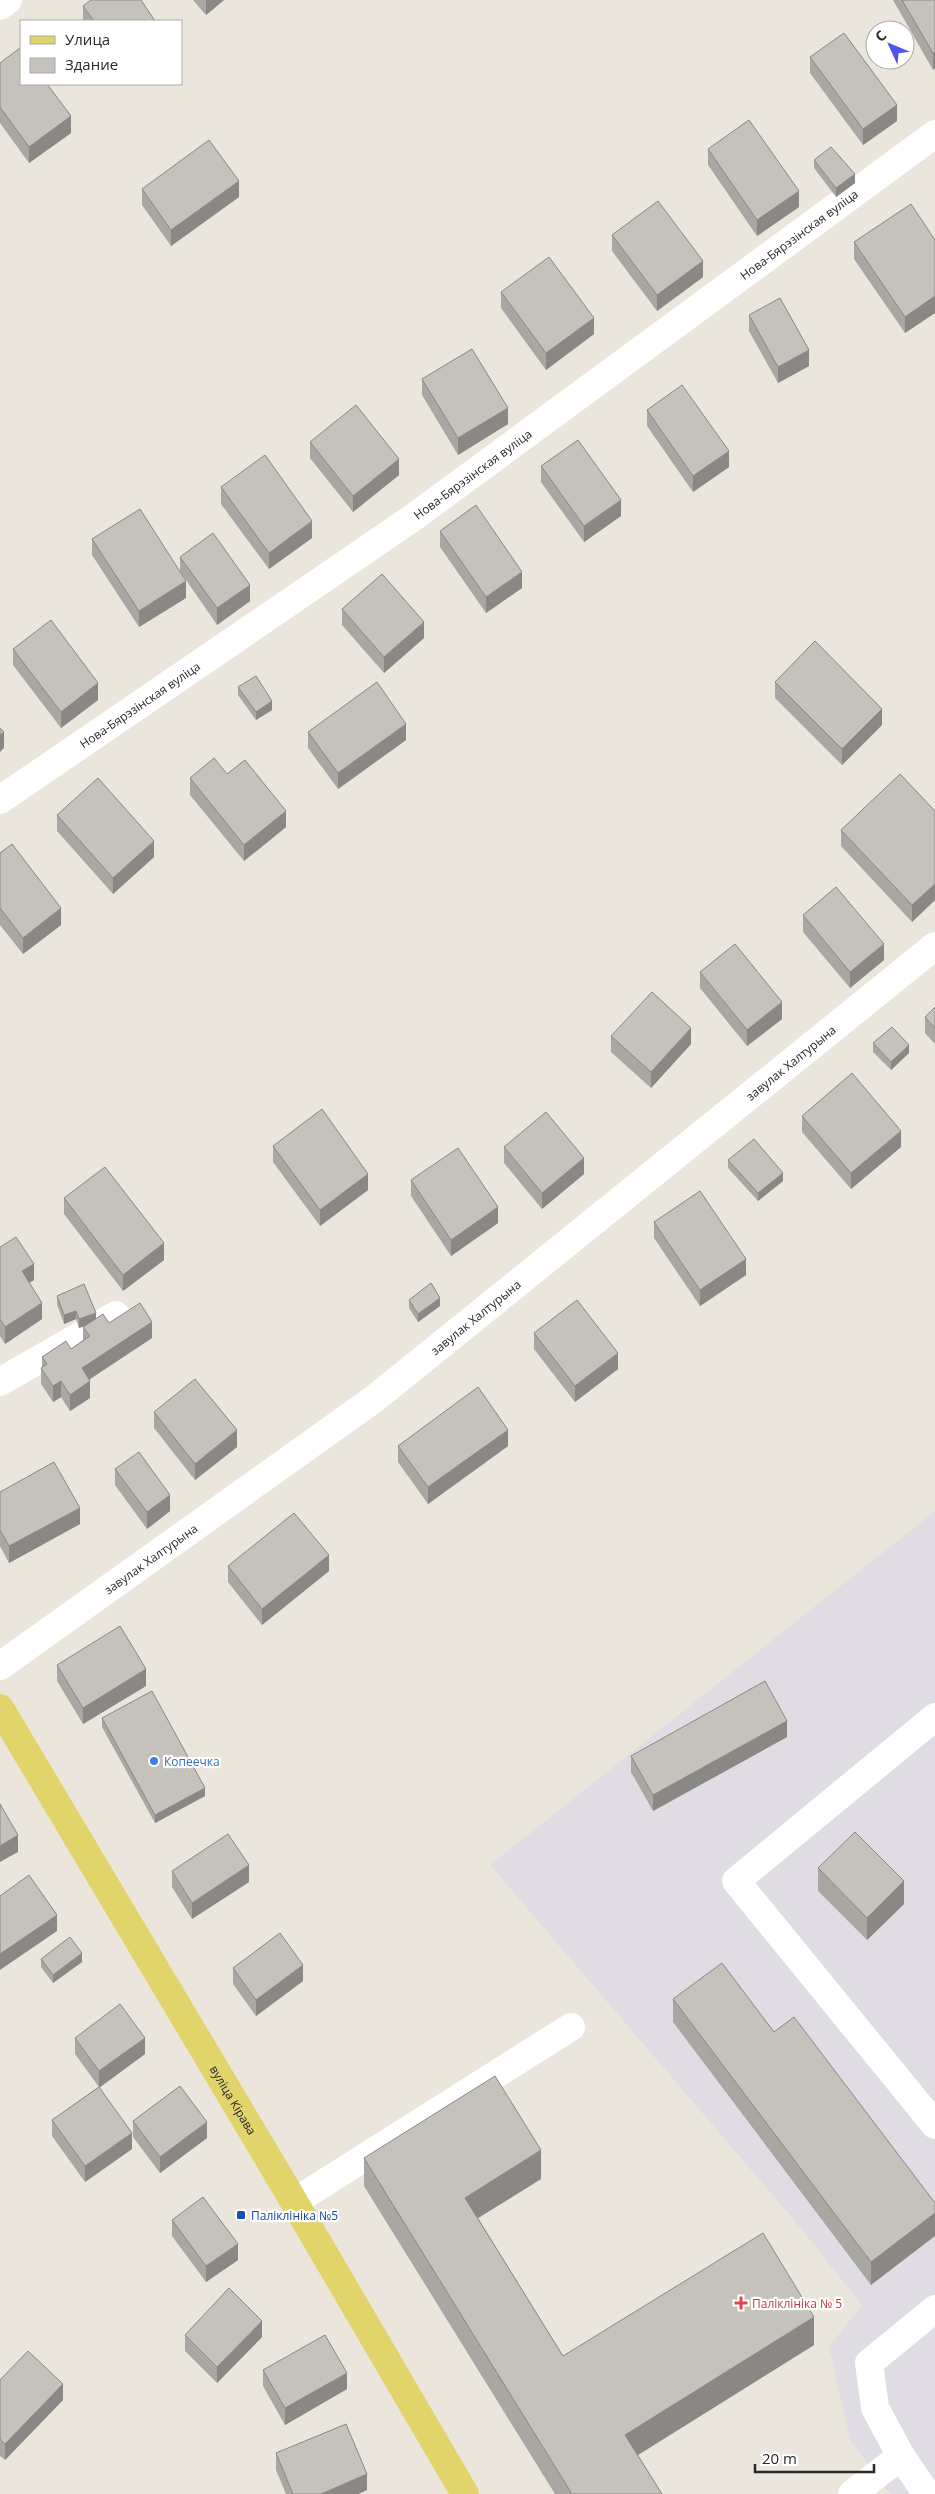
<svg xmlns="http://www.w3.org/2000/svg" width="935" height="2494" font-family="'Open Sans',sans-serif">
<rect width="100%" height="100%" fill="#eae6dc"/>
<!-- industrial -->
<path fill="#dfdce3" d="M935,1511V2494H890L850,2440L829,2347L862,2305L794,2220L490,1865Z"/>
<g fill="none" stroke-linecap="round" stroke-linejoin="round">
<!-- minor -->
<g stroke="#fff" stroke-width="28">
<path d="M0,6L8,0"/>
<path id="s1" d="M0,800L411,519L935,134"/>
<path d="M0,1382L116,1315"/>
<path id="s2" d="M0,1666L374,1399L935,946"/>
<path d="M935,1717L736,1881L935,2125"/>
<path d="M294,2202L571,2027"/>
<path d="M901,2456L927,2494"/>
<path d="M852,2494L901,2456L875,2408L869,2363L935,2309"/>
</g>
<!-- major -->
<path stroke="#e1d46a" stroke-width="28" id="s3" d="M0,1708L283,2183L465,2494"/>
</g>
<!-- wall -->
<path fill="#a9a7a2" d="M193,0H224L206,15Z
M893,0H935L933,70Z
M83,6L155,21H83Z
M810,57L897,121L863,145L810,73Z
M0,63L71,133L29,163L0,123Z
M708,149L799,207L757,236L708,165Z
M814,160L855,183L836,197L814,168Z
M142,189L239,197L171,246L142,205Z
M612,235L703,277L657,311L612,251Z
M935,240V313L905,333L854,259V242Z
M501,292L594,334L546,370L501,308Z
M749,315L809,366L778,383L749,331Z
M422,379L508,424L458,455L422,395Z
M647,410L729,467L693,492L647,426Z
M310,442L399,475L353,512L310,458Z
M541,466L621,516L584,542L541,482Z
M221,487L312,538L269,569L221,504Z
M440,531L522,588L486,613L440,547Z
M92,539L180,573V557L250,601L217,625L182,574L186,598L139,627L92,555Z
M342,609L424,638L384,673L342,625Z
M13,649L98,700L61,728L13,665Z
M775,682L882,725L842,765L775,698Z
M238,687L272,710L256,720L238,695Z
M308,732L406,740L338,789L308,748Z
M227,774L286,827L244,861L190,795V778Z
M935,811V900L912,922L841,846V830Z
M57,815L154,857L113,894L57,831Z
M0,853L61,925L23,954L0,925Z
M803,915L884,960L850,988L803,932Z
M700,972L782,1019L747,1046L700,988Z
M935,1007V1044L925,1033V1017Z
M611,1036L691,1044L651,1088L611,1052Z
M873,1043L909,1053L891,1070L873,1052Z
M802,1116L901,1147L851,1189L802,1132Z
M273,1146L368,1190L320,1226L273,1162Z
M504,1147L584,1174L542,1209L504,1163Z
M728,1160L783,1181L758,1201L728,1168Z
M411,1180L498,1223L451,1256L411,1196Z
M64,1198L164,1260L123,1291L64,1214Z
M654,1222L746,1275L700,1306L654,1238Z
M0,1247L34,1280L29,1283L42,1319L5,1344L0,1336Z
M57,1296L96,1319L152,1338L89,1380L90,1398L70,1411L61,1397L53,1402L41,1384V1368L42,1367V1357L71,1349L83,1340V1327L86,1325L79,1328L76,1319L64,1324L57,1304Z
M409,1300L440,1306L418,1322L409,1308Z
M534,1333L618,1369L575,1402L534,1349Z
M154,1412L237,1447L195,1480L154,1428Z
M398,1446H508L428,1504L398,1462Z
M115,1469L170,1511L147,1529L115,1485Z
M0,1492L80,1524L9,1563L0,1546Z
M228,1566L329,1571L262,1625L228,1582Z
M57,1665L146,1686L83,1724L57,1681Z
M102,1718L205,1796L155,1823L102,1727Z
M787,1737L653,1811L631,1772V1756Z
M818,1868L904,1904L867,1940L818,1891Z
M172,1871L249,1882L192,1919L172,1887Z
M41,1959L82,1962L53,1983L41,1967Z
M233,1968L303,1981L256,2016L233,1984Z
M673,1999L774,2032L935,2203L871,2285L673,2022Z
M75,2038L145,2054L99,2087L132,2149L85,2182L52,2136V2120L99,2087L75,2054Z
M133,2121L207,2138L160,2173L133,2137Z
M364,2158L541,2179L478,2218L563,2356L814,2345L638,2455L662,2494H555L364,2186Z
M172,2220L238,2260L206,2282L172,2236Z
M185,2335L262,2337L217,2383L185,2351Z
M263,2370L347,2389L285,2425L263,2386Z
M0,2380L63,2400L5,2460L0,2456Z
M276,2453L367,2490L358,2494H286L276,2470Z"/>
<!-- shaded-wall -->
<path fill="#8a8884" d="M206,0H224L206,15Z
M935,52V68L933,70V53Z
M897,105V121L863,145V129Z
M71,116V133L29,163V147Z
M855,174V183L836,197V188Z
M239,181V197L171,246V230Z
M799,191V207L757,236V220Z
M703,261V277L657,311V295Z
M935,296V313L905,333V317Z
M594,318V334L546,370V353Z
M809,350V366L778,383V367Z
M508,408V424L458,455V438Z
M729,451V467L693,492V476Z
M399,459V475L353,512V496Z
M621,500V516L584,542V526Z
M312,521V538L269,569V553Z
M522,572V588L486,613V597Z
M186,581V598L139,627V611Z
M250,585V601L217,625V608Z
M424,622V638L384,673V657Z
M98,683V700L61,728V712Z
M272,701V710L256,720V712Z
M882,709V725L842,765V749Z
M406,724V740L338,789V773Z
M4,732V748L0,752V735Z
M286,811V827L244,861V845Z
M154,841V857L113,894V878Z
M935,884V900L912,922V905Z
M61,908V925L23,954V938Z
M884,944V960L850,988V972Z
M782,1002V1019L747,1046V1030Z
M691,1028V1044L651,1088V1072Z
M909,1045V1053L891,1070V1062Z
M901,1131V1147L851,1189V1173Z
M584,1158V1174L542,1209V1193Z
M783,1173V1181L758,1201V1193Z
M368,1174V1190L320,1226V1210Z
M498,1207V1223L451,1256V1240Z
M164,1243V1260L123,1291V1275Z
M746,1259V1275L700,1306V1290Z
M34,1264V1280L22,1287V1271Z
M440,1298V1306L418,1322V1314Z
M42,1303V1319L5,1344V1327Z
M76,1311V1319L64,1324V1315Z
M96,1313V1322L79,1328V1319Z
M152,1322V1338L82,1384V1368Z
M618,1353V1369L575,1402V1386Z
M61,1381V1397L53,1402V1386Z
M90,1381V1398L70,1411V1395Z
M237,1430V1447L195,1480V1464Z
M508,1430V1446L428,1504V1487Z
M170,1495V1511L147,1529V1512Z
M80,1508V1524L9,1563V1546Z
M329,1555V1571L262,1625V1609Z
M146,1669V1686L83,1724V1708Z
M787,1721V1737L653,1811V1795Z
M205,1788V1796L155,1823V1815Z
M18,1835V1852L0,1862V1846Z
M249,1865V1882L192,1919V1903Z
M904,1881V1904L867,1940V1918Z
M57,1915V1931L0,1970V1954Z
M82,1953V1962L53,1983V1975Z
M303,1965V1981L256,2016V2000Z
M145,2038V2054L99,2088V2071Z
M207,2122V2138L160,2173V2157Z
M132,2133V2149L85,2182V2166Z
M541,2150V2179L465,2226V2198Z
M935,2213V2236L871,2285V2262Z
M238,2244V2260L206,2282V2266Z
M814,2317V2345L625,2463V2435Z
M262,2321V2337L217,2383V2367Z
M347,2373V2389L285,2425V2408Z
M63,2384V2400L5,2460V2444Z
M367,2474V2490L358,2494H321Z"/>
<!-- building -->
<path fill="#c5c2bc" stroke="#8a8884" d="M91,0H141L155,21H94L83,6Z
M902,0H935V52L933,53Z
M844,33L897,105L863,129L810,57Z
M20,48L21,49V84H47L71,116L29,147L0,107V63Z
M749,120L799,191L757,220L708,149Z
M209,140L239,181L171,230L142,189Z
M831,147L855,174L836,188L814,160Z
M658,201L703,261L657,295L612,235Z
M911,204L935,240V296L905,317L854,242Z
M549,257L594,318L546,353L501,292Z
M780,298L809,350L778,367L749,315Z
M472,349L508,408L458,438L422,379Z
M682,385L729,451L693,476L647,410Z
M356,405L399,459L353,496L310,442Z
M578,440L621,500L584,526L541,466Z
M265,455L312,521L269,553L221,487Z
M476,505L522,572L486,597L440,531Z
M140,509L186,581L139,611L92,539Z
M213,533L250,585L217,608L180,557Z
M382,574L424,622L384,657L342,609Z
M51,620L98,683L61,712L13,649Z
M815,641L882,709L842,749L775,682Z
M256,676L272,701L256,712L238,687Z
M377,682L406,724L338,773L308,732Z
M0,728L4,732L0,735Z
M214,758L227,774L245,760L286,811L244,845L190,778Z
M900,774L935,811V884L912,905L841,830Z
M98,778L154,841L113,878L57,815Z
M12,844L61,908L23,938L0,908V853Z
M836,887L884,944L850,972L803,915Z
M735,944L782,1002L747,1030L700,972Z
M652,992L691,1028L651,1072L611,1036Z
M935,1007V1028L925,1017Z
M892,1027L909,1045L891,1062L873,1043Z
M852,1073L901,1131L851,1173L802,1116Z
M322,1109L368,1174L320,1210L273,1146Z
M546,1112L584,1158L542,1193L504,1147Z
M754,1139L783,1173L758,1193L728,1160Z
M458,1148L498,1207L451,1240L411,1180Z
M105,1167L164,1243L123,1275L64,1198Z
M700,1191L746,1259L700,1290L654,1222Z
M16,1237L34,1264L22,1271L42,1303L5,1327L0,1319V1247Z
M431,1283L440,1298L418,1314L409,1300Z
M84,1284L96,1313L79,1319L76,1311L64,1315L57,1296Z
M577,1300L618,1353L575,1386L534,1333Z
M140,1303L152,1322L82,1368L90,1381L70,1395L61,1381L53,1386L41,1368L47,1364L42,1357L66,1341L71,1349L90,1336L83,1327L103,1314L109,1323Z
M195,1379L237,1430L195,1464L154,1412Z
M478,1387L508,1430L428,1487L398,1446Z
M139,1452L170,1495L147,1512L115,1469Z
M54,1462L80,1508L9,1546L0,1530V1492Z
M294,1513L329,1555L262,1609L228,1566Z
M120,1626L146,1669L83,1708L57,1665Z
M765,1681L787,1721L653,1795L631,1756Z
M152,1691L205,1788L155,1815L102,1718Z
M0,1804L18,1835L0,1846Z
M855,1832L904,1881L867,1918L818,1868Z
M228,1834L249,1865L192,1903L172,1871Z
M29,1875L57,1915L0,1954V1896Z
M280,1933L303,1965L256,2000L233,1968Z
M70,1937L82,1953L53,1975L41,1959Z
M722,1963L774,2032L794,2017L935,2203V2213L871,2262L673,1999Z
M120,2004L145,2038L99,2071L75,2038Z
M495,2076L541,2150L465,2198L563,2356L763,2233L814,2317L625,2435L662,2494H572L364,2158Z
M180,2086L207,2122L160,2157L133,2121Z
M99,2087L132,2133L85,2166L52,2120Z
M203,2197L238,2244L206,2266L172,2220Z
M229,2288L262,2321L217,2367L185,2335Z
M325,2335L347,2373L285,2408L263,2370Z
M28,2351L63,2384L5,2444L0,2439V2380Z
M346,2424L367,2474L321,2494H293L276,2453Z"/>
<!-- markers -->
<circle fill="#3f7fe0" stroke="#fff" stroke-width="2" cx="154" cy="1761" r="5"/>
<rect fill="#1a4fb4" stroke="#fff" stroke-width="2" x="236" y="2210" width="10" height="10" rx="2.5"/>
<path fill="#e0444e" stroke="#fff" stroke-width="2" d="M738.5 2295.5h5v5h5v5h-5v5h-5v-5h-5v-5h5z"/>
<g text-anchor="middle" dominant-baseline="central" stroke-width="4.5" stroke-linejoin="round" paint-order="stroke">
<!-- street labels -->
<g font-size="12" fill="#292929" stroke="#fff">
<text stroke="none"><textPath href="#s1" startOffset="979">Нова-Бярэзінская вуліца</textPath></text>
<text stroke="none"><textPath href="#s1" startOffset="574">Нова-Бярэзінская вуліца</textPath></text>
<text stroke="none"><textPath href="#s1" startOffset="169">Нова-Бярэзінская вуліца</textPath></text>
<text stroke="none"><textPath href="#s2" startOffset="995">завулак Халтурына</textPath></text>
<text stroke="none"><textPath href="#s2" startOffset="590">завулак Халтурына</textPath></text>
<text stroke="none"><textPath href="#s2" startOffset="185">завулак Халтурына</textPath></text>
<text stroke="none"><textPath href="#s3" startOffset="456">вуліца Кірава</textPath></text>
</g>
<!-- shop labels -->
<g font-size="12" fill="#366cbe" stroke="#fff" text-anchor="start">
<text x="164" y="1761">Копеечка</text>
</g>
<!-- transit labels -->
<g font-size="12" fill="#164399" stroke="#fff" text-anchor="start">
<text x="251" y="2215">Паліклініка №5</text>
</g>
<!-- health labels -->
<g font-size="12" fill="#be3a42" stroke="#fff" text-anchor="start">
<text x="752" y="2303">Паліклініка № 5</text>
</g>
</g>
<!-- legend -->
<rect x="20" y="20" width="162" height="65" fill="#ffffff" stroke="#a9a9a9"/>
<rect x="30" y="36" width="25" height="8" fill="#e1d46a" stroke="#a9a9a9"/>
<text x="65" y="45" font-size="15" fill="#292929">Улица</text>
<rect x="30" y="58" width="25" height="15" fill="#c5c2bc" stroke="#a9a9a9"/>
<text x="65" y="70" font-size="15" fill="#292929">Здание</text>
<!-- north arrow -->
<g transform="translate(890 45) rotate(314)"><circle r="24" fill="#ffffff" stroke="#a9a9a9"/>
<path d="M0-4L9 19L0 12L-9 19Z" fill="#4d56e6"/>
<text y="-8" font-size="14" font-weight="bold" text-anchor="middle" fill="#292929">С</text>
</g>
<!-- scale -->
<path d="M755 2464v8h119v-8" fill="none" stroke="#292929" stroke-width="2.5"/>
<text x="762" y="2464" font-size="15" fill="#292929" stroke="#ffffff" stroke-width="4" paint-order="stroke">20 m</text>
</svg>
